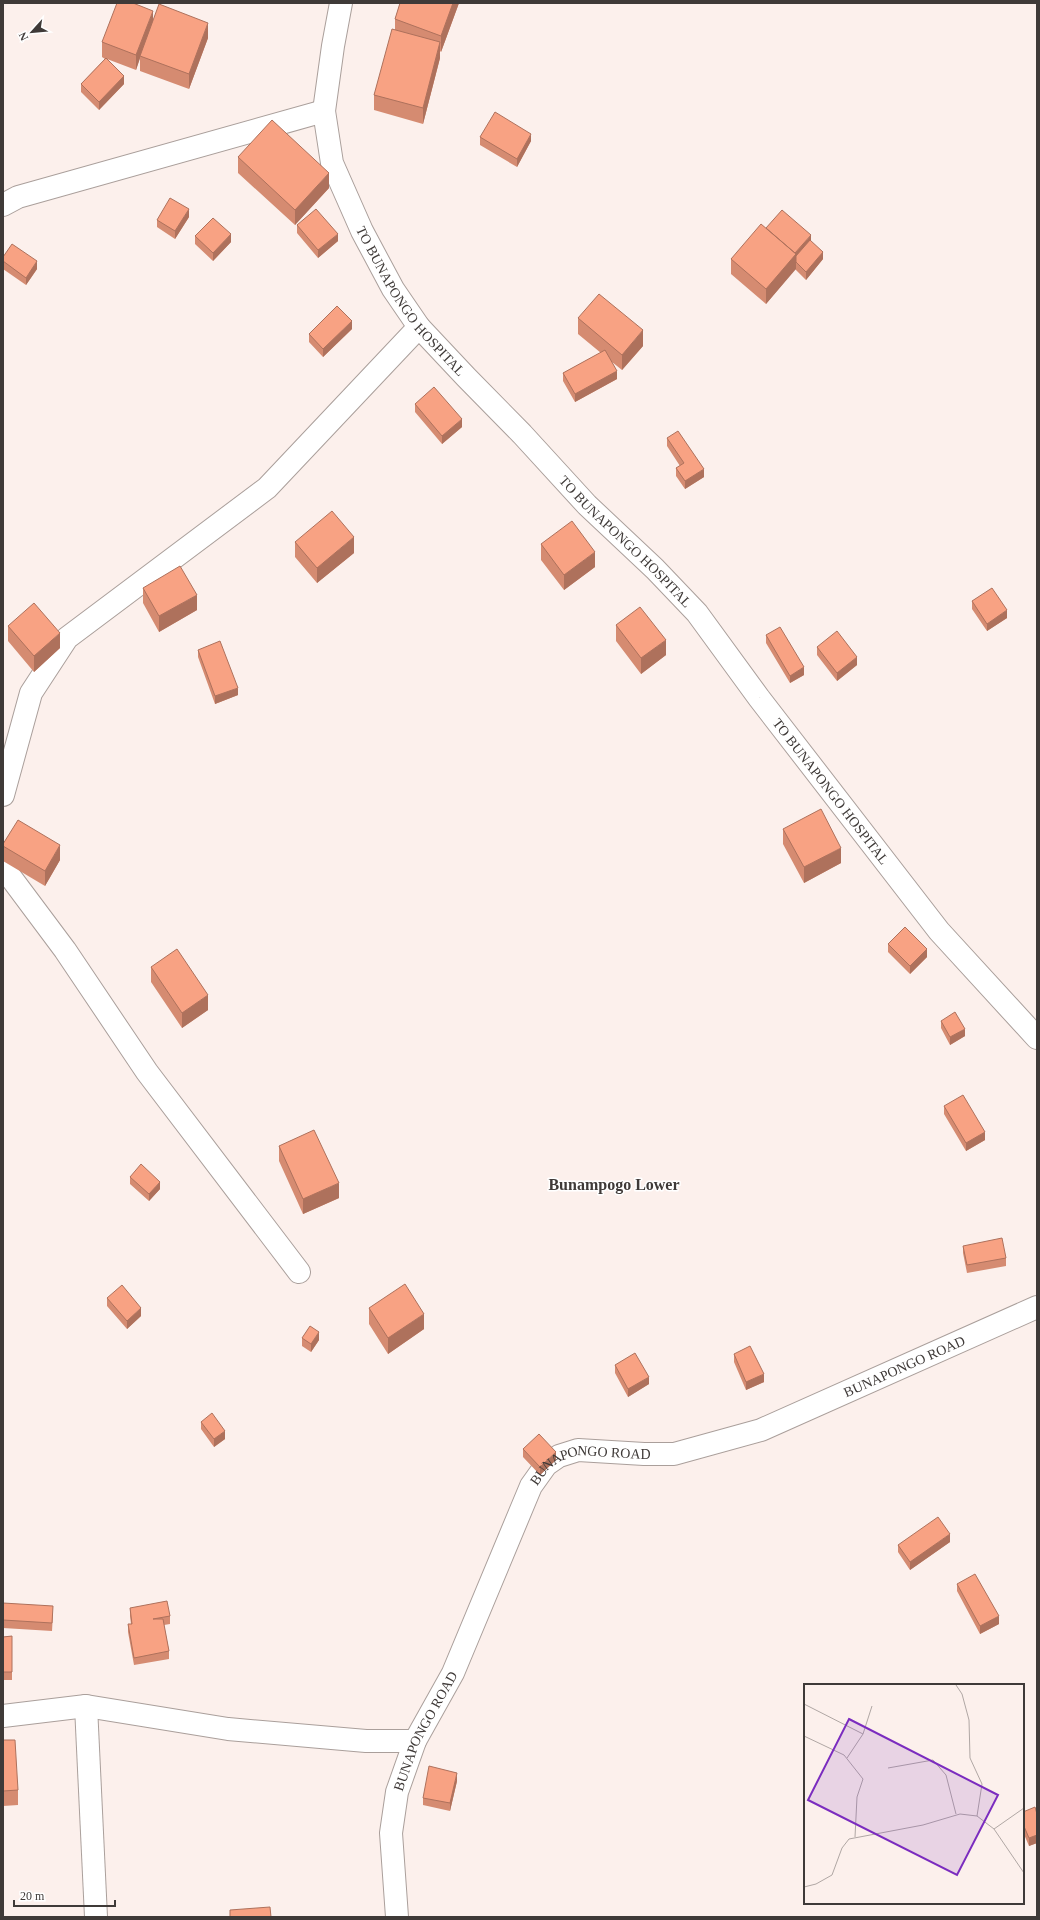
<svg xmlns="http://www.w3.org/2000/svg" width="1040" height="1920" font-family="'Times New Roman',serif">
<rect width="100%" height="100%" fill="#fcf0ec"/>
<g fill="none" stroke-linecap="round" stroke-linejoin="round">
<defs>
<g id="minor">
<path id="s1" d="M341,3L333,46L324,111L332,163L362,231L393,289L419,327L466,377L522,434L587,505L655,569L697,613L759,698L939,931L1037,1038"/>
<path d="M3,205L18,197L324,111"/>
<path d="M3,795L31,693L67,638L267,488L419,327"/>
<path d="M3,867L65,950L147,1072L299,1272"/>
<path d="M86,1706L96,1917"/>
<path d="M3,1716L86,1706L228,1729L366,1741H415"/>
<path id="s2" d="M397,1917L391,1833L397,1792L415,1741L453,1673L531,1486L546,1465L559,1456L578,1450L644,1454H674L761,1430L1037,1307"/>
</g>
</defs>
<!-- minor casing -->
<use href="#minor" stroke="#aa9f9b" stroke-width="24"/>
<!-- minor -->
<use href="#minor" stroke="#fff" stroke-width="22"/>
</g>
<!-- wall -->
<path fill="#d58b71" d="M400,3H459L441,52L440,51V58L423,124L374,110V95L395,30V19Z
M153,22L208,38L189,89L140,71V58L136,70L107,59L124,84L99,110L81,92V84L105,59L102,57V42Z
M480,137L531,141L517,167L480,145Z
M238,157L329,188L295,225L238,173Z
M189,217L175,239L157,227V220Z
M297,225L338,241L318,258L297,233Z
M766,228L811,241L823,259L806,280L795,269L766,304L731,274V259Z
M195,236L231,242L213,261L195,244Z
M3,257L37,269L26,285L3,269Z
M578,318L643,346L622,370L612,362L617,379L575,402L563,381V373L601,353L578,334Z
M352,329L323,357L309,342V334Z
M415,404L462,427L442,444L415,412Z
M667,438L704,477L685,489L676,476V468L680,466L667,446Z
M295,542L354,553L317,583L295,557Z
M541,544L595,567L564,590L541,560Z
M143,588L197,610L159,632L143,603Z
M972,601L1007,618L987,631L972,609Z
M616,625L666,655L641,674L616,641Z
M8,626L60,648L34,672L8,641Z
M766,635L804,675L790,683L766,643Z
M817,647L857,665L837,681L817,655Z
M198,650L238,695L215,704L198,657Z
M783,829L841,863L804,883L783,844Z
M3,844L60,860L45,886L3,861Z
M888,944L927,957L910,974L888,952Z
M151,967L208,1010L182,1028L151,982Z
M941,1021L965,1036L950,1045L941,1028Z
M944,1106L985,1140L966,1151L944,1114Z
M279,1146L339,1198L303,1214L279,1161Z
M130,1177L160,1189L149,1201L130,1184Z
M963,1246L1006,1258V1266L967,1273L963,1253Z
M107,1298L141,1316L127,1329L107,1306Z
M369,1308L424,1329L388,1354L369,1324Z
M302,1338L319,1340L311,1352L302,1346Z
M734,1354L764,1382L746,1390L734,1362Z
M615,1365L649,1384L628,1397L615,1373Z
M201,1422L225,1439L214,1447L201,1429Z
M523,1449L556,1460L540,1475L523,1457Z
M950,1542L910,1570L898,1552V1545Z
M957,1584L999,1624L980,1634L957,1591Z
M3,1603L53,1614L52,1631L3,1628Z
M130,1608L170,1616V1624L164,1625L169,1651V1659L134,1665L128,1632V1624H131L130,1616Z
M12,1636V1680H3V1637Z
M3,1740L18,1790V1805L3,1806Z
M457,1781L450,1811L423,1805V1798Z
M1023,1812L1037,1814V1843L1029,1846L1023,1832Z"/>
<!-- shaded-wall -->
<path fill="#ae715c" d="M453,3H459L441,52V36Z
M153,11V26L140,56V58L136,70V55Z
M208,23V38L189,89V74Z
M440,42V58L423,124V108Z
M124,76V84L99,110V102Z
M531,134V141L517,167V159Z
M329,173V188L295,225V210Z
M189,209V217L175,239V231Z
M231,234V242L213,261V253Z
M338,234V241L318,258V250Z
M811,235V243L796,261V269L766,304V289L794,255Z
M823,252V259L806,280V272Z
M37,261V269L26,285V278Z
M352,321V329L323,357V349Z
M643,330V346L622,370V355Z
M617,371V379L575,402V394Z
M462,419V427L442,444V436Z
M704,469V477L685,489V481Z
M354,537V553L317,583V568Z
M595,552V567L564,590V575Z
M197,595V610L159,632V616Z
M1007,610V618L987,631V624Z
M60,633V648L34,672V656Z
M666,640V655L641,674V658Z
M857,657V665L837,681V673Z
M804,667V675L790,683V676Z
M238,688V695L215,704V696Z
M60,845V860L45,886V871Z
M841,848V863L804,883V867Z
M927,949V957L910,974V966Z
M208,995V1010L182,1028V1013Z
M965,1029V1036L950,1045V1037Z
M985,1132V1140L966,1151V1143Z
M160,1182V1189L149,1201V1194Z
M339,1183V1198L303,1214V1199Z
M141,1308V1316L127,1329V1321Z
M424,1314V1329L388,1354V1338Z
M319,1332V1340L311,1352V1344Z
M764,1374V1382L746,1390V1382Z
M649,1377V1384L628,1397V1389Z
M225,1431V1439L214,1447V1439Z
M556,1452V1460L540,1475V1467Z
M950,1534V1542L910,1570V1562Z
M999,1616V1624L980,1634V1626Z
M457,1773V1781L450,1811V1803Z
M1037,1835V1843L1029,1846V1838Z"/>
<!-- building -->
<path fill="#f8a283" stroke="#ae715c" d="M117,3H133L153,11L136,55L102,42Z
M400,3H453L441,36L395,19Z
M159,4L208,23L189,74L140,56Z
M392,29L440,42L423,108L374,95Z
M106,58L124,76L99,102L81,84Z
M495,112L531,134L517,159L480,137Z
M272,120L329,173L295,210L238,157Z
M170,198L189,209L175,231L157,220Z
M316,209L338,234L318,250L297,225Z
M782,210L811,235L795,253L766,228Z
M213,218L231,234L213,253L195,236Z
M761,224L796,254L766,289L731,259Z
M810,240L823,252L806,272L796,262V256Z
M12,244L37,261L26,278L3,261V257Z
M599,294L643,330L622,355L578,318Z
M337,306L352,321L323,349L309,334Z
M605,350L617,371L575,394L563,373Z
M434,387L462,419L442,436L415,404Z
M678,431L704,469L685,481L676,468L684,463L667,438Z
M332,511L354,537L317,568L295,542Z
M572,521L595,552L564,575L541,544Z
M180,566L197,595L159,616L143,588Z
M992,588L1007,610L987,624L972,601Z
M34,603L60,633L34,656L8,626Z
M640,607L666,640L641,658L616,625Z
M780,627L804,667L790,676L766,635Z
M837,631L857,657L837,673L817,647Z
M220,641L238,688L215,696L198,650Z
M821,809L841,848L804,867L783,829Z
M18,820L60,845L45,871L3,846V844Z
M905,927L927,949L910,966L888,944Z
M177,949L208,995L182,1013L151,967Z
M955,1012L965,1029L950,1037L941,1021Z
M963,1095L985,1132L966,1143L944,1106Z
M314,1130L339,1183L303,1199L279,1146Z
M141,1164L160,1182L149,1194L130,1177Z
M1002,1238L1006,1258L967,1265L963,1246Z
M405,1284L424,1314L388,1338L369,1308Z
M122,1285L141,1308L127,1321L107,1298Z
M310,1326L319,1332L311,1344L302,1338Z
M750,1346L764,1374L746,1382L734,1354Z
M635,1353L649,1377L628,1389L615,1365Z
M212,1413L225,1431L214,1439L201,1422Z
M539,1434L556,1452L540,1467L523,1449Z
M938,1517L950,1534L910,1562L898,1545Z
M975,1574L999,1616L980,1626L957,1584Z
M167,1601L170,1616L153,1619H163L169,1651L134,1658L128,1624H132L130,1608Z
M3,1603L53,1606L52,1623L3,1620Z
M12,1636V1672H3V1637Z
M3,1740H15L18,1790L3,1791Z
M429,1766L457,1773L450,1803L423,1798Z
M1035,1807L1037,1814V1835L1029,1838L1023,1824V1812Z
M270,1907L271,1917H230V1910Z"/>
<g text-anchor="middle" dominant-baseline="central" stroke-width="3" stroke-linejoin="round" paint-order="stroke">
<!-- street labels -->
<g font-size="14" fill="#3f3a38" stroke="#fff">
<text stroke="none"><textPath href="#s1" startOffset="322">TO BUNAPONGO HOSPITAL</textPath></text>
<text stroke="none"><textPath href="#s1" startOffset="646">TO BUNAPONGO HOSPITAL</textPath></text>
<text stroke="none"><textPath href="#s1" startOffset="970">TO BUNAPONGO HOSPITAL</textPath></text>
<text stroke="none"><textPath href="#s2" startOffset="865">BUNAPONGO ROAD</textPath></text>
<text stroke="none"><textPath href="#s2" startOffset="529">BUNAPONGO ROAD</textPath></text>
<text stroke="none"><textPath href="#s2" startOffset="193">BUNAPONGO ROAD</textPath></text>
</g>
<!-- quarter labels -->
<g font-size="16" font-weight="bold" fill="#3f3a38" stroke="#fff">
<text x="614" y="1184">Bunampogo Lower</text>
</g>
</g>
<!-- overview -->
<g transform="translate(804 1684)">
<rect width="220" height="220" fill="#fcf0ec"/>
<path fill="none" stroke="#b0a7a4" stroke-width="1" d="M152,1L158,10L165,36L166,74L178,100L173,132M0,20L59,50M0,52L40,71L59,95L53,113L51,153M43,74L59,50L68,22M84,84L129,76L142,91L152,130M190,145L220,189M0,203L12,200L28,191L38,164L45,155L119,141L156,130L173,132L190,145L220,124"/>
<path fill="#7b2cbf" fill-opacity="0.15" stroke="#7b2cbf" stroke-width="2" d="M45,35L194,111L153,191L4,116Z"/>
<rect width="220" height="220" fill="none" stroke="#3f3a38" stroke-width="2"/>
</g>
<!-- border -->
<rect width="1040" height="1920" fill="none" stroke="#3f3a38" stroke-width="8"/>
<!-- north arrow -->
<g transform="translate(32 32) rotate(243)" stroke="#ffffff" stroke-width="3" paint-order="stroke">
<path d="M0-3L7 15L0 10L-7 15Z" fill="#3f3a38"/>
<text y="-6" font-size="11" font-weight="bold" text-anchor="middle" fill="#3f3a38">N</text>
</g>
<!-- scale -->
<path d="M14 1900v6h101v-6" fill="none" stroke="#3f3a38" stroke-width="2"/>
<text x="20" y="1900" font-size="12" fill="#3f3a38" stroke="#ffffff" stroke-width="3" paint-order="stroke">20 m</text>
</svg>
